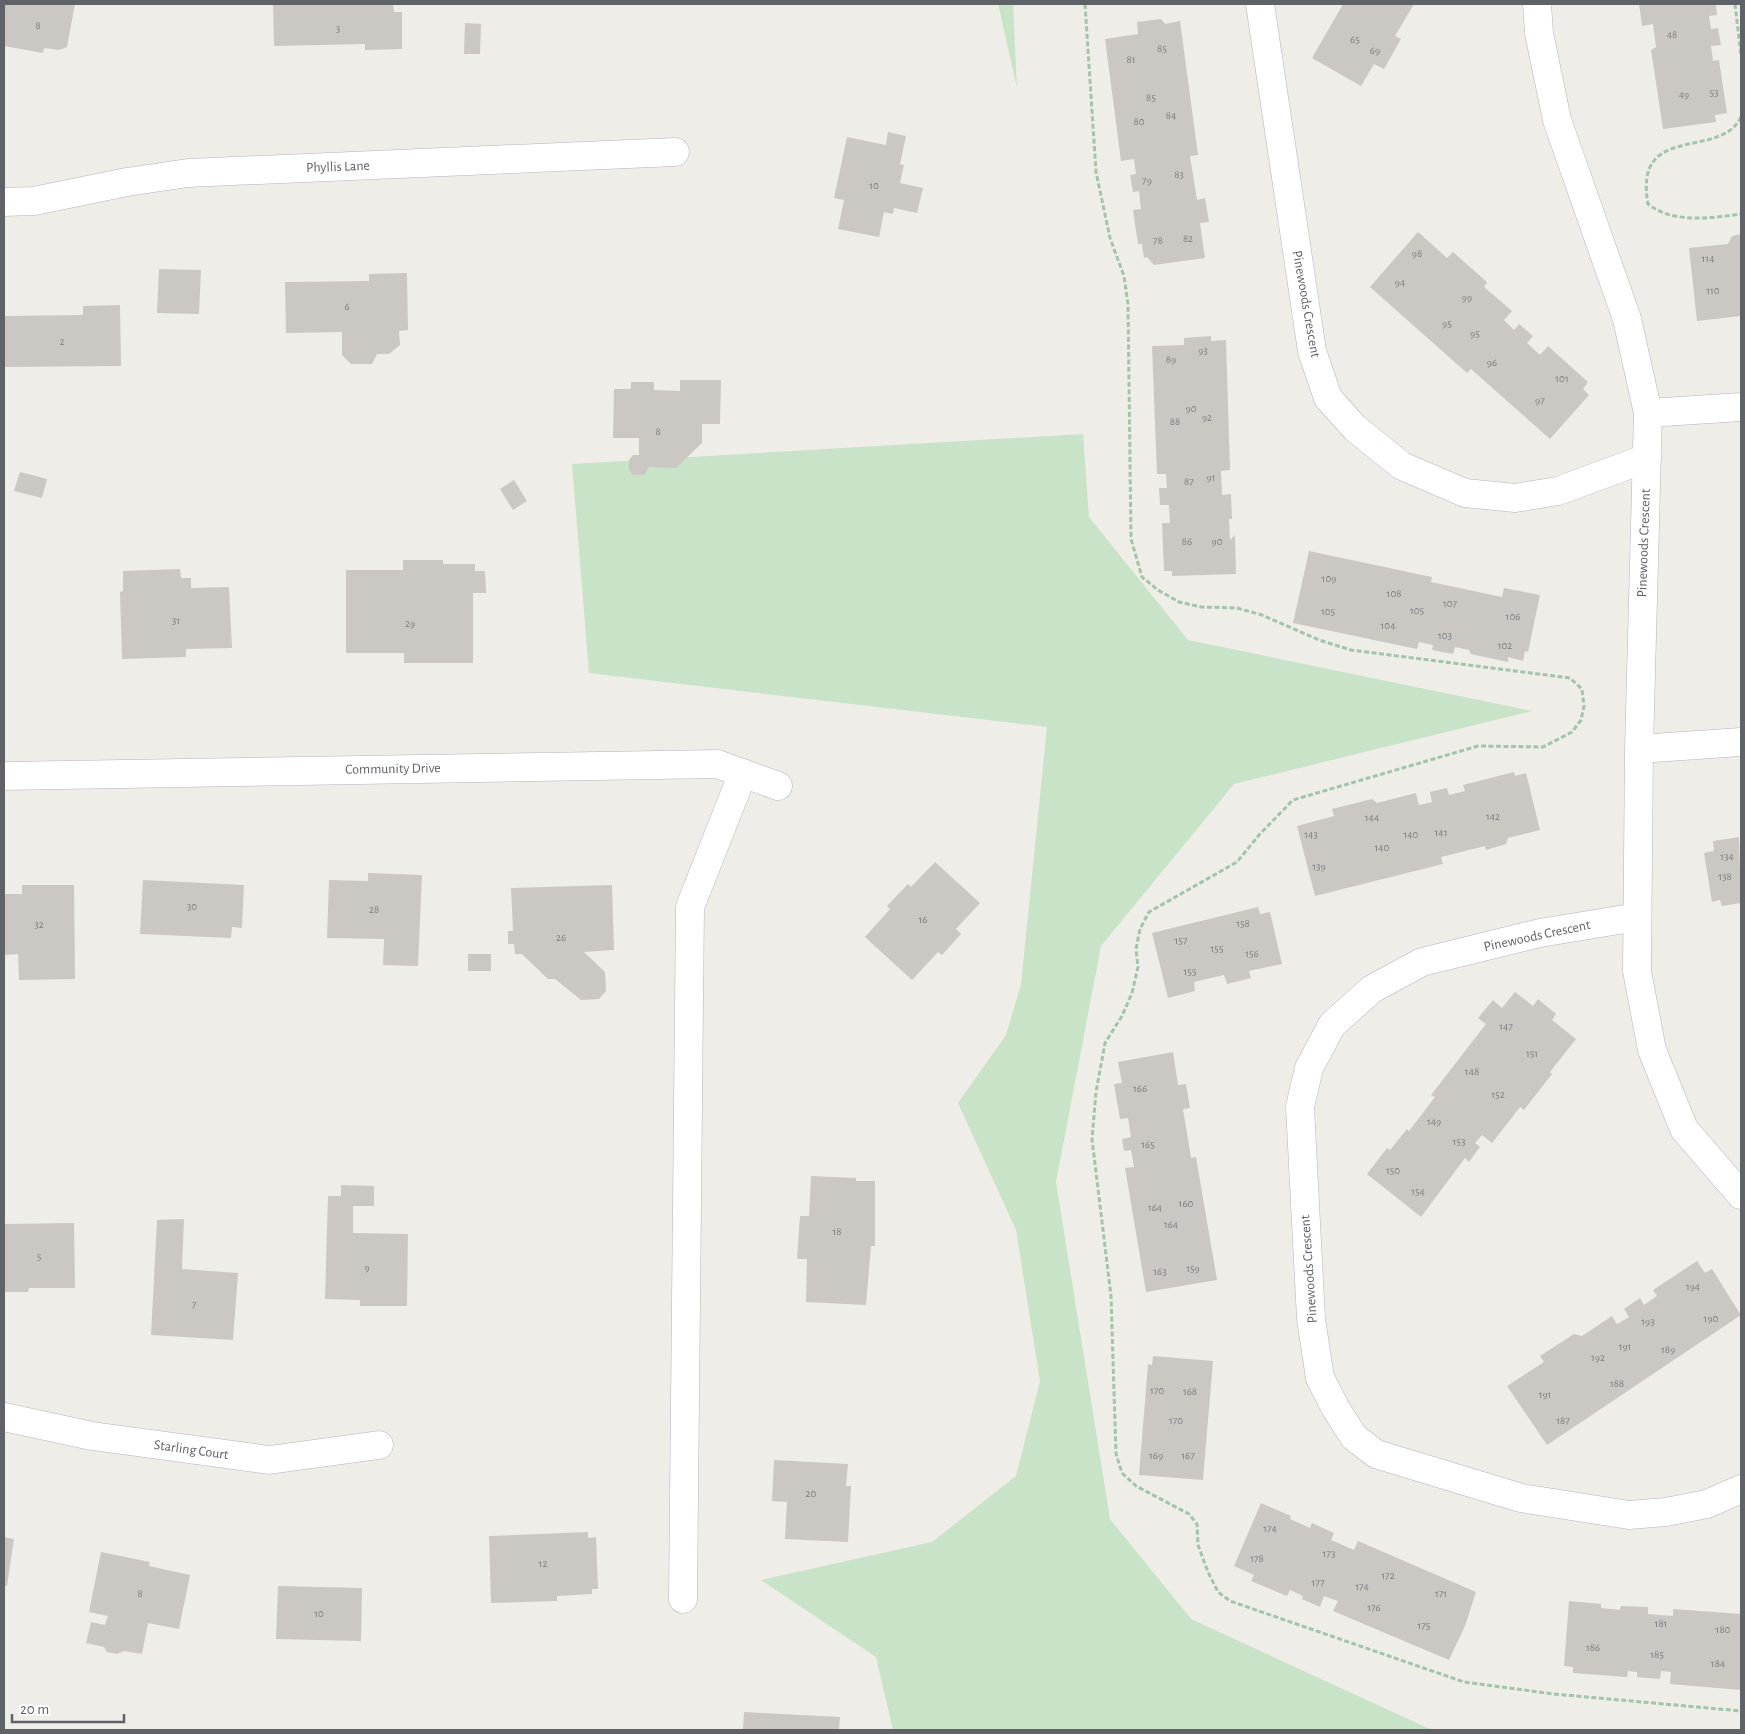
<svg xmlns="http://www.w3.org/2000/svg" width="1745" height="1734" font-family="'Alegreya Sans',sans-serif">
<rect width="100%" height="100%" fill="#efede8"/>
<!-- green -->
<path fill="#c8e3c7" d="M998,4H1013L1017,88Z
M1083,434L1089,517L1188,640L1532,711L1234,784L1101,946L1056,1182L1110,1519L1191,1619L1432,1730H893L876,1657L761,1580L932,1542L1016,1476L1040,1381L1016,1230L958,1103L1006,1035L1021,984L1047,727L589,673L572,464Z"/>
<!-- building -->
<path fill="#cbc8c4" d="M4,4H75L67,47L59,50L44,48L43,53L4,46Z
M273,4H393L394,12H402V49L365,50V44L274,46Z
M1343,4H1414L1395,36L1401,39L1384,69L1374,64L1361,86L1312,58Z
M1639,4H1716L1717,15L1709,16L1711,29L1718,28L1721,45L1711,46L1713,61L1719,60L1727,113L1715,115L1716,122L1663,129L1651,50L1656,47L1653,24L1642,26Z
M1161,19L1165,24L1180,21L1198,155L1190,156L1197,200L1205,198L1209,222L1200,223L1205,258L1154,265L1147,257L1144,258L1142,244H1138L1133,210L1141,209L1139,191L1133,192L1130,175L1136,174L1134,159L1121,161L1105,39L1138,34L1137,22Z
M465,23L481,24L480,54H464Z
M888,132L906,136L900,164L904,165L900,183L923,188L917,213L894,208L893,214L884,212L879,237L838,229L844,200L834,198L847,137L886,145Z
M1418,232L1447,258L1453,252L1487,282L1484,287L1512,311L1504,320L1514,330L1519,324L1533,336L1527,343L1540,355L1548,346L1588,382L1583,389L1589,395L1550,439L1471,369L1467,373L1370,287Z
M1741,234V316L1697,321L1689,248L1728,244L1732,236Z
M159,269L201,270L199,314L157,313Z
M407,273L408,330L399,331L400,345L389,354H377L372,364H351L342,355V332L286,333L285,282L369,281V274Z
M120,305L121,366L4,367V316L83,315V306Z
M1211,336V341L1226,340L1230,470L1221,471L1222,495L1231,494L1232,519H1229L1230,540L1235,535L1236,574L1172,576V571H1164L1162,523H1170L1169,505H1160L1159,488H1167L1166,474H1157L1152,346L1184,345V338Z
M680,380H721L720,424H702V443L676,468L649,467L644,475H633L629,470V460L633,455H639V438H613L614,389H631V382H654V390L680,391Z
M20,472L47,479L42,498L14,491Z
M514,480L527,501L513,510L500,489Z
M1309,551L1432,577L1431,582L1502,597L1504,588L1540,595L1528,652L1525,651L1523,661L1508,657V662L1471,654L1469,650L1455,647L1453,654L1432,650L1433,645L1419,642L1417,649L1293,623Z
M403,560H443V564H475V571H485L486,593H473V663H404V653H346V570H403Z
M180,569L181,578H191V588L229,587L232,648L186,649V657L122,659L120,592L123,591V571Z
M1514,772L1515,776L1526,773L1540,830L1508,838L1506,844L1486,850L1485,846L1441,857L1443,864L1315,896L1297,826L1334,816L1332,809L1372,799L1377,803L1416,793L1419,805L1432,802L1430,792L1447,788L1449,795L1465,791L1463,785Z
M1739,837L1741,903L1722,906L1720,900L1712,902L1704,853L1714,851L1713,841Z
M935,862L980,903L956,929L961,934L942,955L938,952L912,980L865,937L890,909L887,906L908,884L911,887Z
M368,873L422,875L418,966L383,965L384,939L327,938L329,880L368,881Z
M143,880L244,885L242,928L232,927L231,938L140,934Z
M22,885H74L75,979L19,980L18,954L4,955V894H22Z
M612,885L614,950L584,952L605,972L606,991L599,999L581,1000L555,979H548L522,954H515L514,944H508V931H513L511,888Z
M1258,907L1260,914L1270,912L1282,964L1249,971L1251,978L1227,984L1224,975L1194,982L1195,991L1168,998L1152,933Z
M468,954H491V971H468Z
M1515,992L1533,1006L1538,999L1556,1014L1552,1020L1576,1039L1550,1072L1552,1074L1524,1110L1520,1107L1492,1143L1482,1135L1475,1143L1480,1147L1469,1162L1465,1158L1421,1217L1367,1174L1387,1148L1390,1150L1407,1129L1409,1131L1435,1097L1431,1095L1486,1024L1478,1018L1493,1000L1502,1008Z
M1173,1052L1178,1085L1186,1084L1190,1108L1183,1109L1191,1158L1196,1157L1217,1280L1146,1292L1125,1168L1134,1167L1131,1150L1124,1151L1122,1139L1131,1137L1128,1118L1120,1119L1114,1084L1122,1083L1118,1062Z
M811,1176L856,1178V1181H875V1246H871L866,1305L806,1302L807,1259H797L800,1216H809Z
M341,1185L374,1186V1206H353V1233L408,1234L407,1306H360V1300L325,1299L328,1196H341Z
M184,1219L182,1269L238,1273L233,1340L151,1335L157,1220Z
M74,1223L75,1288H29L28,1292H4V1224Z
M1697,1261L1705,1273L1712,1269L1741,1315L1547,1445L1507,1386L1544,1362L1540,1356L1574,1334L1582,1336L1612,1316L1617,1324L1629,1317L1624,1309L1640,1298L1644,1305L1657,1296L1653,1290Z
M1153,1356L1213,1361L1203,1480L1139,1475L1148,1364L1152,1365Z
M774,1460L848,1464L846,1486H851L848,1542L785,1539L787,1502L772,1501Z
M1261,1503L1291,1516L1290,1519L1310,1528L1312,1523L1334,1533L1331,1540L1354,1550L1358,1541L1476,1592L1465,1626L1449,1660L1333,1611L1338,1601L1324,1596L1320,1607L1302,1599L1303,1596L1290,1590L1287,1596L1251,1581L1254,1575L1234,1566Z
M588,1532V1538L596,1537L598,1589H592V1594L557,1596V1601L491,1603L489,1536Z
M4,1537L14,1539L7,1586H4Z
M101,1552L150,1562L149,1566L190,1575L179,1629L148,1623L142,1654L124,1651L117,1654L107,1652L104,1647L86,1643L91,1622L105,1625L108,1616L89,1612Z
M278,1586L362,1588L361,1641L276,1639Z
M1569,1601L1601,1604V1608L1620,1610L1621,1606L1648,1607V1614L1673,1616V1609L1741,1614V1690L1670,1684L1671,1672L1661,1671L1660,1679L1637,1677V1672L1628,1671L1627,1677L1573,1673V1667L1564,1666Z
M744,1712L840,1717L839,1730H743Z"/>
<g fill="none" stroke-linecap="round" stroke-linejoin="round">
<defs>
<path id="minor" d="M1260,4L1312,351L1328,398L1355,428L1402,466L1465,493L1515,498L1558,491L1647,458
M1537,4L1539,33L1557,120L1627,319L1648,413L1639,749L1637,971L1652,1050L1684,1129L1741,1195
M4,202L34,201L127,182L188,173L675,152
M1648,413L1741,407
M1639,749L1741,742
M4,776L717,764L778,786
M1637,917L1540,933L1422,962L1372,989L1332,1025L1309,1068L1300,1107L1311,1319L1320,1378L1336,1409L1354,1437L1376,1454L1521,1498L1629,1515L1666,1512L1707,1504L1741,1489
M4,1417L92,1436L269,1460L379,1445
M683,1599L690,907L743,773"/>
</defs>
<!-- minor casing -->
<use href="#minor" stroke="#b3b4b8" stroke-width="29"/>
<!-- path -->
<path stroke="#a1c4aa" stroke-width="3" stroke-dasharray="5 2.5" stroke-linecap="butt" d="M1085,4L1096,172L1110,238L1124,276L1128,304L1131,539L1142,577L1158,590L1179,602L1201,607L1237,608L1262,615L1319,640L1351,650L1570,678L1582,689L1584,706L1581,720L1572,732L1543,747L1478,746L1293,800L1259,835L1237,862L1149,912L1140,929L1136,949L1138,967L1132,993L1122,1016L1105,1043L1096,1092L1092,1139L1111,1296L1116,1454L1122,1473L1136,1486L1189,1514L1197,1524L1198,1545L1208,1572L1218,1592L1230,1601L1464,1682L1554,1694L1741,1711
M1735,4L1741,55
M1741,117C1720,161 1633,121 1648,204C1673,224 1711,218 1741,214"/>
<!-- minor -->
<use href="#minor" stroke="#fff" stroke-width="28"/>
</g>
<g text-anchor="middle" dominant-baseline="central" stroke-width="4" stroke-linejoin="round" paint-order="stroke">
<!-- number labels -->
<g font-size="11" fill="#7a7c7e">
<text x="38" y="25">8</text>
<text x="338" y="28">3</text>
<text x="1672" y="34">48</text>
<text x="1355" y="39">65</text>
<text x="1162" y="48">85</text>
<text x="1375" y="50">69</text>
<text x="1131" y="59">81</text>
<text x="1714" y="92">53</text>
<text x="1684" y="94">49</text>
<text x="1151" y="97">85</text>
<text x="1171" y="115">84</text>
<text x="1139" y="121">80</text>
<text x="1179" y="174">83</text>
<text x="1147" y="180">79</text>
<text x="874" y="185">10</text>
<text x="1188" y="238">82</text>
<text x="1158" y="240">78</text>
<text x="1417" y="253">98</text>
<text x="1708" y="258">114</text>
<text x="1400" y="282">94</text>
<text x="1713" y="290">110</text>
<text x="1467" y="297">99</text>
<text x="347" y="306">6</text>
<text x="1447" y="323">95</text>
<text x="1475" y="333">95</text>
<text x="62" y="341">2</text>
<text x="1203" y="350">93</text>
<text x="1171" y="359">89</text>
<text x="1492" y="362">96</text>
<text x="1562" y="378">101</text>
<text x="1540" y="400">97</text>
<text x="1191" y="408">90</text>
<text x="1207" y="417">92</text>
<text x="1175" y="421">88</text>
<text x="658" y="431">8</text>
<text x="1211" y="477">91</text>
<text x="1189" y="481">87</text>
<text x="1187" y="541">86</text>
<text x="1217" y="541">90</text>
<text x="1329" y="578">109</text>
<text x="1394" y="593">108</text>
<text x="1450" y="603">107</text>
<text x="1417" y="610">105</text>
<text x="1328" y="611">105</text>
<text x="1513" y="616">106</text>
<text x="176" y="620">31</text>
<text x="410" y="623">29</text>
<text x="1388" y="625">104</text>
<text x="1445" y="635">103</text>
<text x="1505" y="645">102</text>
<text x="1493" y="816">142</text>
<text x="1372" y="817">144</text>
<text x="1441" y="832">141</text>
<text x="1311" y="834">143</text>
<text x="1411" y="834">140</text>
<text x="1382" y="847">140</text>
<text x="1727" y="856">134</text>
<text x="1319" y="866">139</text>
<text x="1725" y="876">138</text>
<text x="192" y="906">30</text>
<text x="374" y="909">28</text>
<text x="923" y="919">16</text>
<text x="1243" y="923">158</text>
<text x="39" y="924">32</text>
<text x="561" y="937">26</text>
<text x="1181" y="940">157</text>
<text x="1217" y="948">155</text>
<text x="1252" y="953">156</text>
<text x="1190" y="971">155</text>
<text x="1506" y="1026">147</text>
<text x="1532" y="1053">151</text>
<text x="1472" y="1071">148</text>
<text x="1140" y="1088">166</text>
<text x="1498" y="1094">152</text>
<text x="1434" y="1121">149</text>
<text x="1459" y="1141">153</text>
<text x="1148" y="1144">165</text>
<text x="1393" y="1170">150</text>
<text x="1418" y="1191">154</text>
<text x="1186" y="1203">160</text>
<text x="1155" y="1207">164</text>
<text x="1171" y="1224">164</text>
<text x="837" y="1231">18</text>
<text x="39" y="1256">5</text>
<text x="367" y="1267">9</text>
<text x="1193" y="1268">159</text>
<text x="1160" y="1271">163</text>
<text x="1693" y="1286">194</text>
<text x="194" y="1304">7</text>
<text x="1711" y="1318">190</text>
<text x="1648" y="1321">193</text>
<text x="1625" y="1346">191</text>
<text x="1668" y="1349">189</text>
<text x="1598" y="1357">192</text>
<text x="1617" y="1383">188</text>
<text x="1157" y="1390">170</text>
<text x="1190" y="1391">168</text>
<text x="1545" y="1394">191</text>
<text x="1176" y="1420">170</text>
<text x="1563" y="1420">187</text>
<text x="1156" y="1455">169</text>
<text x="1188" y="1455">167</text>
<text x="811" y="1493">20</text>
<text x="1270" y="1528">174</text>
<text x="1329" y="1553">173</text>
<text x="1257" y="1558">178</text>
<text x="543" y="1563">12</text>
<text x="1388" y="1575">172</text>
<text x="1318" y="1582">177</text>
<text x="1362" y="1586">174</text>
<text x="140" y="1593">8</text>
<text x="1441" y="1593">171</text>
<text x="1374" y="1607">176</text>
<text x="319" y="1613">10</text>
<text x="1661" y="1623">181</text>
<text x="1424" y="1625">175</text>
<text x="1723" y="1629">180</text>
<text x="1593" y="1647">186</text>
<text x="1657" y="1654">185</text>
<text x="1718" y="1663">184</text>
</g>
<!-- street labels -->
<g font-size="14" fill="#5f6266" stroke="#fff">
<text transform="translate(338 167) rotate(-2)">Phyllis Lane</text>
<text transform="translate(1306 304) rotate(80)">Pinewoods Crescent</text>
<text transform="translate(1644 543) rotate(-88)">Pinewoods Crescent</text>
<text transform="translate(393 769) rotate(-1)">Community Drive</text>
<text transform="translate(1537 936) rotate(-12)">Pinewoods Crescent</text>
<text transform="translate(1309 1269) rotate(-94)">Pinewoods Crescent</text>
<text transform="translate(191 1450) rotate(8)">Starling Court</text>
</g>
</g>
<!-- border -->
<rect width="1745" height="1734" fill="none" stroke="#5f6266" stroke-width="10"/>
<!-- scale -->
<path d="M12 1714v8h112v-8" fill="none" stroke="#5f6266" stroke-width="2.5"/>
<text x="20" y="1714" font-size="15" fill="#5f6266" stroke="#ffffff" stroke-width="4" paint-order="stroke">20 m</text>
</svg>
